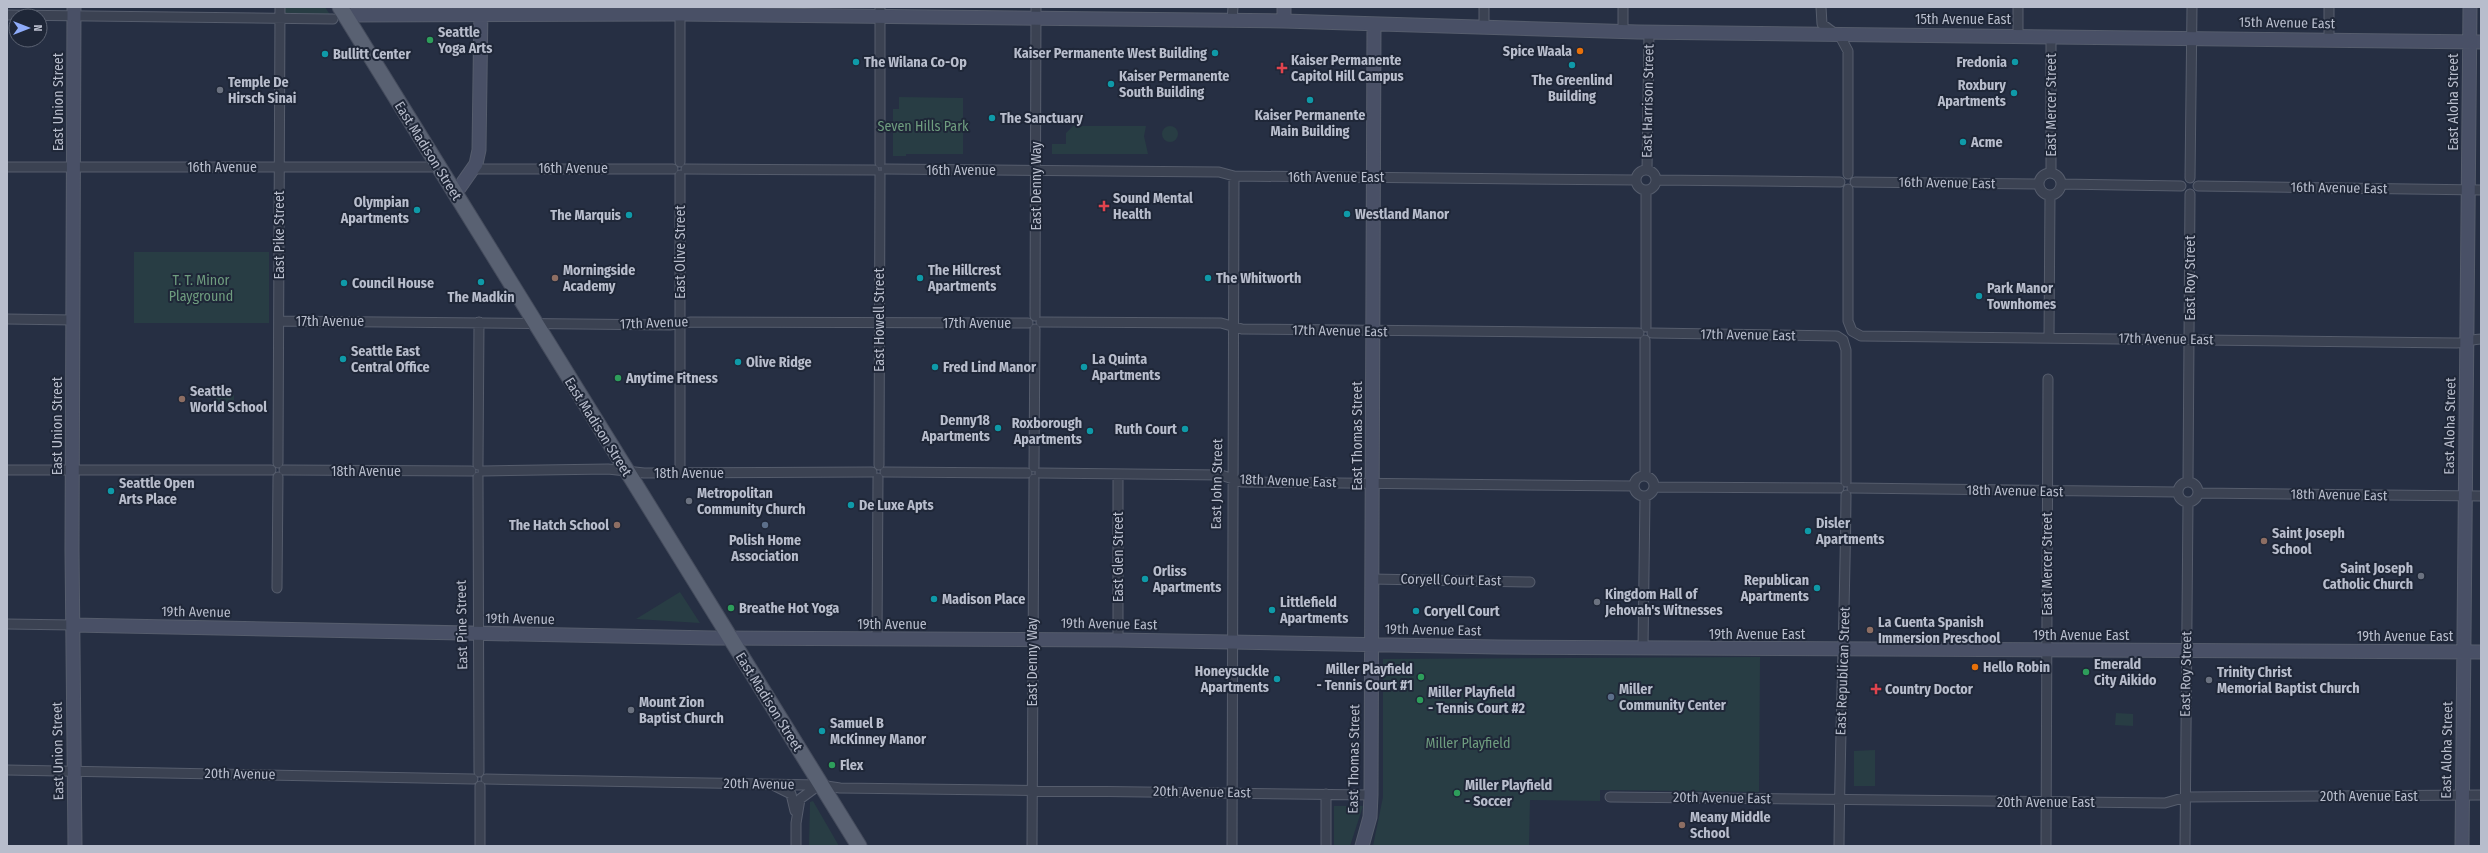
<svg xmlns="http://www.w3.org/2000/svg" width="2488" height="853" font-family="'Fira Sans Condensed',sans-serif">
<rect width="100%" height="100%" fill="#262f43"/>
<!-- green -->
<path fill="#283d44" d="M281,7H325L333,19L281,18Z
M899,97L963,98V154H906V156H893V109H899Z
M1162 134a8 8 0 1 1 16 0a8 8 0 1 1-16 0Z
M1073,126H1146L1144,136L1148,154H1052V144H1066V133Z
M134,252H269V323H134Z
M216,395H234V409H216Z
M680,592L700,623L636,619Z
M1760,657L1759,792L1600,790V801L1530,800L1529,846H1373L1383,797V659Z
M2116,713L2133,714V726L2115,725Z
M1875,750V786H1854V751Z
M813,801L839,846H809L810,802Z
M1334,806H1363L1350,846H1334Z"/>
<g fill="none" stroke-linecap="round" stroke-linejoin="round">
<defs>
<path id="street" d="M680,7V162
M1484,7V28
M1821,7L1822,24L1841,38L1848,51V174
M7,15L333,19
M1232,21L1233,7
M1623,31V7
M2018,36V7
M2051,36V173
M2329,40V7
M880,163V7
M7,167H438
M473,169H673
M686,169L874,170
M886,169L1219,172L1234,176L1636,180
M1636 180a10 10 0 1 1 20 0a10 10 0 1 1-20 0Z
M1647,170L1649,32
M2039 184a11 11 0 1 1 22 0a11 11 0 1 1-22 0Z
M2190,178L2192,7
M1656,180L1840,182
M1855,182L2039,184
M2061,184L2181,186
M2198,186L2481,190
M1848,189V321L1852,331L1861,336L2457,343C2466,343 2472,339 2481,339
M1035,316L1036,7
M7,319L73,320
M279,321L670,325L691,322L1028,323
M1041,322L1221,323L1242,329L1639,333
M1646,327V190
M1652,333L1837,336L1843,340L1846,350V482
M2049,338L2050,195
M278,463L280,7
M478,465L479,322
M879,465L880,175
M1034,467L1035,329
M7,470H271
M284,470L471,471
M483,471L608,469L644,473L872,472
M680,472V175
M885,472L1027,473
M1040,473L1221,475L1242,482L1634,486
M1118,474V640
M1634 486a10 10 0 1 1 20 0a10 10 0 1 1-20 0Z
M1645,476V340
M478,477L479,772
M2178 492a10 10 0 1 1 20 0a10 10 0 1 1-20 0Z
M2188,482L2190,194
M1654,487L1839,488
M1852,488L2177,492
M2198,493L2481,496
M1372,579L1530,582
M277,588L278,477
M7,624L73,625
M877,640L878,478
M1643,648L1645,497
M7,770L473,779
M486,779L820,785L840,788L1371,795
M480,786V846
M775,786L791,794L795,811
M1326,794V846
M1610,797L2165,803L2186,797L2481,795
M796,846V823L800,799L819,785
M1032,846L1034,479
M1232,846L1234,176
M1839,846C1840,729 1845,612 1846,495
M2046,846L2048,379
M2185,846L2188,503"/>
<path id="secondary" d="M74,7L72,550L75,846
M1284,7V21
M345,15L680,14L1284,21L1638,32L2481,42
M455,194L476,164L479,150L481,7
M73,625L713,638L1118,640L1498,647L2481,652
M1362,846L1370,817L1371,795L1374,24
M2462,846L2470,7"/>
<path id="primary" d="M340,7L859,846"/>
</defs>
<!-- street casing -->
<use href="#street" stroke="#565d6d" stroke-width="11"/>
<!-- secondary casing -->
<use href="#secondary" stroke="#565d6d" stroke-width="15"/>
<!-- primary casing -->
<use href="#primary" stroke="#444b5c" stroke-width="17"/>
<!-- street -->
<use href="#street" stroke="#3b4252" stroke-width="9"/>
<!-- secondary -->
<use href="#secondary" stroke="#495066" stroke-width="13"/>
<!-- primary -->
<use href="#primary" stroke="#596172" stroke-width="15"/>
</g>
<!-- markers -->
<g fill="#2e9e5b" stroke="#1f2738" stroke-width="1.5">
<circle cx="430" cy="40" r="4"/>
<circle cx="618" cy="378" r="4"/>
<circle cx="731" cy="608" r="4"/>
<circle cx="2086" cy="672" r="4"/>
<circle cx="1421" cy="677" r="4"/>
<circle cx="1420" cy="700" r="4"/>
<circle cx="832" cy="765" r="4"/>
<circle cx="1457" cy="793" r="4"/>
</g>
<g fill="#e8710a" stroke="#1f2738" stroke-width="1.5">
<circle cx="1580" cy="51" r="4"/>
<circle cx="1975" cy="667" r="4"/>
</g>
<g fill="#0f9aa8" stroke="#1f2738" stroke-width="1.5">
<circle cx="1215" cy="53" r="4"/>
<circle cx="325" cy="54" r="4"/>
<circle cx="856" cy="62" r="4"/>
<circle cx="2015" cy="62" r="4"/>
<circle cx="1572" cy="65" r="4"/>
<circle cx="1111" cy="84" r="4"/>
<circle cx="2014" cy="93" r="4"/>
<circle cx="1310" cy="100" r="4"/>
<circle cx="992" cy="118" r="4"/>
<circle cx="1963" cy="142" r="4"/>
<circle cx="417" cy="210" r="4"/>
<circle cx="1347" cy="214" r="4"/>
<circle cx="629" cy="215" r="4"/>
<circle cx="920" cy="278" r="4"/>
<circle cx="1208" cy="278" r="4"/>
<circle cx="481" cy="282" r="4"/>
<circle cx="344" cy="283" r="4"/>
<circle cx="1979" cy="296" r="4"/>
<circle cx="343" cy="359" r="4"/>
<circle cx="738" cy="362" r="4"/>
<circle cx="935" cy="367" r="4"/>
<circle cx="1084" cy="367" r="4"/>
<circle cx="998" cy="428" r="4"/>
<circle cx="1185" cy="429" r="4"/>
<circle cx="1090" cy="431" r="4"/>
<circle cx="111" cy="491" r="4"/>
<circle cx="851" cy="505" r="4"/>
<circle cx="1808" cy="531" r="4"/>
<circle cx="1145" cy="579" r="4"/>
<circle cx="1817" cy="588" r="4"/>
<circle cx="934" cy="599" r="4"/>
<circle cx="1272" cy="610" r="4"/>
<circle cx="1416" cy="611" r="4"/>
<circle cx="1277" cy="679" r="4"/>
<circle cx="822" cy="731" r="4"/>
</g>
<g fill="#e0444e" stroke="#1f2738" stroke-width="1.5">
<path d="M1280 62h4v4h4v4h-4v4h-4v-4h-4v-4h4z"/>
<path d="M1102 200h4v4h4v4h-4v4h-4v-4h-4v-4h4z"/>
<path d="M1874 683h4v4h4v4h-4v4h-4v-4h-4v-4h4z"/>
</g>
<g fill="#6b7280" stroke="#1f2738" stroke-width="1.5">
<circle cx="220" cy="90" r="4"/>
<circle cx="689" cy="501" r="4"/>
<circle cx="2421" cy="576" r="4"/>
<circle cx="1597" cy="602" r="4"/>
<circle cx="2209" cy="680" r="4"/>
<circle cx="631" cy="710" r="4"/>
</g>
<g fill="#8d6e63" stroke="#1f2738" stroke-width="1.5">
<circle cx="555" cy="278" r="4"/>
<circle cx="182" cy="399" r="4"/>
<circle cx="617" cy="525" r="4"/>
<circle cx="2264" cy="541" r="4"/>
<circle cx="1870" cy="630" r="4"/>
<circle cx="1682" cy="825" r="4"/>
</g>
<g fill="#5c6f8a" stroke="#1f2738" stroke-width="1.5">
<circle cx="765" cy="525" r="4"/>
<circle cx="1611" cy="697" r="4"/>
</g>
<g text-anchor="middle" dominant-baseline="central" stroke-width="4" stroke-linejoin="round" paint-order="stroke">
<!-- street labels -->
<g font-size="14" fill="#b8bdcc" stroke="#1f2738">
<text x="1963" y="19">15th Avenue East</text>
<text transform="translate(2287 23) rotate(1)">15th Avenue East</text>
<text transform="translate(1648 101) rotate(-89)">East Harrison Street</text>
<text transform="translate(58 102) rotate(-90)">East Union Street</text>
<text transform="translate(2453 102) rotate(-90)">East Aloha Street</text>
<text transform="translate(2051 105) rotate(-90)">East Mercer Street</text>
<text transform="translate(428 151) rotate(58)">East Madison Street</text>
<text x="222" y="167">16th Avenue</text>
<text x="573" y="168">16th Avenue</text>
<text x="961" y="170">16th Avenue</text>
<text x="1336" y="177">16th Avenue East</text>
<text transform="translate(1947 183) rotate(1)">16th Avenue East</text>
<text transform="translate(1036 186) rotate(-90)">East Denny Way</text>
<text transform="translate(2339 188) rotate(1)">16th Avenue East</text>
<text transform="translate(279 235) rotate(-90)">East Pike Street</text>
<text transform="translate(680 252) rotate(-90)">East Olive Street</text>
<text transform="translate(2190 278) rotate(-90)">East Roy Street</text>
<text transform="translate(879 320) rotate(-90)">East Howell Street</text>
<text x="330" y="321">17th Avenue</text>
<text transform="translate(654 323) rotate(-2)">17th Avenue</text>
<text x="977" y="323">17th Avenue</text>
<text transform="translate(1340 331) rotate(1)">17th Avenue East</text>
<text transform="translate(1748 335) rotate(1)">17th Avenue East</text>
<text transform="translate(2166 339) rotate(1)">17th Avenue East</text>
<text transform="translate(57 426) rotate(-90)">East Union Street</text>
<text transform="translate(2450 426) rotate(-89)">East Aloha Street</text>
<text transform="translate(598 427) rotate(58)">East Madison Street</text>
<text transform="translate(1357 436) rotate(-90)">East Thomas Street</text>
<text x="366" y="471">18th Avenue</text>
<text x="689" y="473">18th Avenue</text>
<text transform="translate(1288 481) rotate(2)">18th Avenue East</text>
<text transform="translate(1217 484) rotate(-89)">East John Street</text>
<text transform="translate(2015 491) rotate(1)">18th Avenue East</text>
<text transform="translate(2339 495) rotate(1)">18th Avenue East</text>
<text transform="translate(1118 557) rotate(-90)">East Glen Street</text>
<text transform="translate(2047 564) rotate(-90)">East Mercer Street</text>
<text transform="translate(1451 580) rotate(1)">Coryell Court East</text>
<text transform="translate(196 612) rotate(1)">19th Avenue</text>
<text transform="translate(520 619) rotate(1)">19th Avenue</text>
<text x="892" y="624">19th Avenue</text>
<text transform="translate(1109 624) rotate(1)">19th Avenue East</text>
<text transform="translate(462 625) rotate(-91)">East Pine Street</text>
<text transform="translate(1433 630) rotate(1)">19th Avenue East</text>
<text x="1757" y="634">19th Avenue East</text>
<text x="2081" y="635">19th Avenue East</text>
<text x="2405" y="636">19th Avenue East</text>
<text transform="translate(1032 662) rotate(-90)">East Denny Way</text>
<text transform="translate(1843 671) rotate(-88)">East Republican Street</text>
<text transform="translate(2186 674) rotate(-89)">East Roy Street</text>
<text transform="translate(769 702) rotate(58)">East Madison Street</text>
<text transform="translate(2447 750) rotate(-89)">East Aloha Street</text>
<text transform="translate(58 751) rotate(-91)">East Union Street</text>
<text transform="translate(1354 759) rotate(-89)">East Thomas Street</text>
<text transform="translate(240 774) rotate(1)">20th Avenue</text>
<text transform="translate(759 784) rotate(1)">20th Avenue</text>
<text transform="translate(1202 792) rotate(1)">20th Avenue East</text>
<text x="2369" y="796">20th Avenue East</text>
<text transform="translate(1722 798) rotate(1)">20th Avenue East</text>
<text x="2046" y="802">20th Avenue East</text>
</g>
<!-- poi labels -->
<g font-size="14" font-weight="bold" fill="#b8bdcc" stroke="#1f2738" text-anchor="start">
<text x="438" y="32">Seattle<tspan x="438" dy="16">Yoga Arts</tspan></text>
<text x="1572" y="51" text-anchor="end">Spice Waala</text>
<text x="1207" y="53" text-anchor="end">Kaiser Permanente West Building</text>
<text x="333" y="54">Bullitt Center</text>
<text x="1291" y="60">Kaiser Permanente<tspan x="1291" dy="16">Capitol Hill Campus</tspan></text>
<text x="864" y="62">The Wilana Co-Op</text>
<text x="2007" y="62" text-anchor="end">Fredonia</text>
<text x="1119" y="76">Kaiser Permanente<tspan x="1119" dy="16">South Building</tspan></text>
<text x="1572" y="80" text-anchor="middle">The Greenlind<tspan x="1572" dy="16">Building</tspan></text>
<text x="228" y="82">Temple De<tspan x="228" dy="16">Hirsch Sinai</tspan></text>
<text x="2006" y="85" text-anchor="end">Roxbury<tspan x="2006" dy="16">Apartments</tspan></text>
<text x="1310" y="115" text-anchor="middle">Kaiser Permanente<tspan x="1310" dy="16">Main Building</tspan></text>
<text x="1000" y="118">The Sanctuary</text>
<text x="1971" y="142">Acme</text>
<text x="1113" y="198">Sound Mental<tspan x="1113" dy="16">Health</tspan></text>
<text x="409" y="202" text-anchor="end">Olympian<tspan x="409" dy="16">Apartments</tspan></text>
<text x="1355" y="214">Westland Manor</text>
<text x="621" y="215" text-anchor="end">The Marquis</text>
<text x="563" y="270">Morningside<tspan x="563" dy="16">Academy</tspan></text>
<text x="928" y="270">The Hillcrest<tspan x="928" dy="16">Apartments</tspan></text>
<text x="1216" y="278">The Whitworth</text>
<text x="352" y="283">Council House</text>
<text x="1987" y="288">Park Manor<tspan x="1987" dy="16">Townhomes</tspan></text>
<text x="481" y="297" text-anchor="middle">The Madkin</text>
<text x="351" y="351">Seattle East<tspan x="351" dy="16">Central Office</tspan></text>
<text x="1092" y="359">La Quinta<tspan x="1092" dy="16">Apartments</tspan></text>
<text x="746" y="362">Olive Ridge</text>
<text x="943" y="367">Fred Lind Manor</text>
<text x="626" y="378">Anytime Fitness</text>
<text x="190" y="391">Seattle<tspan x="190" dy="16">World School</tspan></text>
<text x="990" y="420" text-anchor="end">Denny18<tspan x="990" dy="16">Apartments</tspan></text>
<text x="1082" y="423" text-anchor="end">Roxborough<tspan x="1082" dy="16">Apartments</tspan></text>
<text x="1177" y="429" text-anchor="end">Ruth Court</text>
<text x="119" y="483">Seattle Open<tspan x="119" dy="16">Arts Place</tspan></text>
<text x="697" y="493">Metropolitan<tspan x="697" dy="16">Community Church</tspan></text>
<text x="859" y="505">De Luxe Apts</text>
<text x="1816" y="523">Disler<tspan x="1816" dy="16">Apartments</tspan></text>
<text x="609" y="525" text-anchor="end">The Hatch School</text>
<text x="2272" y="533">Saint Joseph<tspan x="2272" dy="16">School</tspan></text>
<text x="765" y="540" text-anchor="middle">Polish Home<tspan x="765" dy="16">Association</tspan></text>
<text x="2413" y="568" text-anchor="end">Saint Joseph<tspan x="2413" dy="16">Catholic Church</tspan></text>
<text x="1153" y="571">Orliss<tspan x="1153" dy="16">Apartments</tspan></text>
<text x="1809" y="580" text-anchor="end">Republican<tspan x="1809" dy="16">Apartments</tspan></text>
<text x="1605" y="594">Kingdom Hall of<tspan x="1605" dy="16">Jehovah's Witnesses</tspan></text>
<text x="942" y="599">Madison Place</text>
<text x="1280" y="602">Littlefield<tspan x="1280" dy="16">Apartments</tspan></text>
<text x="739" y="608">Breathe Hot Yoga</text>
<text x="1424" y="611">Coryell Court</text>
<text x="1878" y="622">La Cuenta Spanish<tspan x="1878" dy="16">Immersion Preschool</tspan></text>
<text x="2094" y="664">Emerald<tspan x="2094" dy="16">City Aikido</tspan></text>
<text x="1983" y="667">Hello Robin</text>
<text x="1413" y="669" text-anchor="end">Miller Playfield<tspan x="1413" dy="16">- Tennis Court #1</tspan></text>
<text x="1269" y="671" text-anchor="end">Honeysuckle<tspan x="1269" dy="16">Apartments</tspan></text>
<text x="2217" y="672">Trinity Christ<tspan x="2217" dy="16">Memorial Baptist Church</tspan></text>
<text x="1619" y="689">Miller<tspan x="1619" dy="16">Community Center</tspan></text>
<text x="1885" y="689">Country Doctor</text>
<text x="1428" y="692">Miller Playfield<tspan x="1428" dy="16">- Tennis Court #2</tspan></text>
<text x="639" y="702">Mount Zion<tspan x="639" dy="16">Baptist Church</tspan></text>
<text x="830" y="723">Samuel B<tspan x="830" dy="16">McKinney Manor</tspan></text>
<text x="840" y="765">Flex</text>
<text x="1465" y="785">Miller Playfield<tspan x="1465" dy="16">- Soccer</tspan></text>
<text x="1690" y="817">Meany Middle<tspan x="1690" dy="16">School</tspan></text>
</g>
<!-- park labels -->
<g font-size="14" fill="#6f9d7f" stroke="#1f2738">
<text x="923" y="126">Seven Hills Park</text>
<text x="201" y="280">T. T. Minor<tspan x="201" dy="16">Playground</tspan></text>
<text x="1468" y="743">Miller Playfield</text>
</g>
</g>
<!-- border -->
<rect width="2488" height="853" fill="none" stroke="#b8bdcc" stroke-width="16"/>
<!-- north arrow -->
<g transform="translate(28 28) rotate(90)"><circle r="19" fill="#1f2738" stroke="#5c6373"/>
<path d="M0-3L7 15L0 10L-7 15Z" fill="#8facfa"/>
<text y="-6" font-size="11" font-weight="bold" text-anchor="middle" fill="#b8bdcc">N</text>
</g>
</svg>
